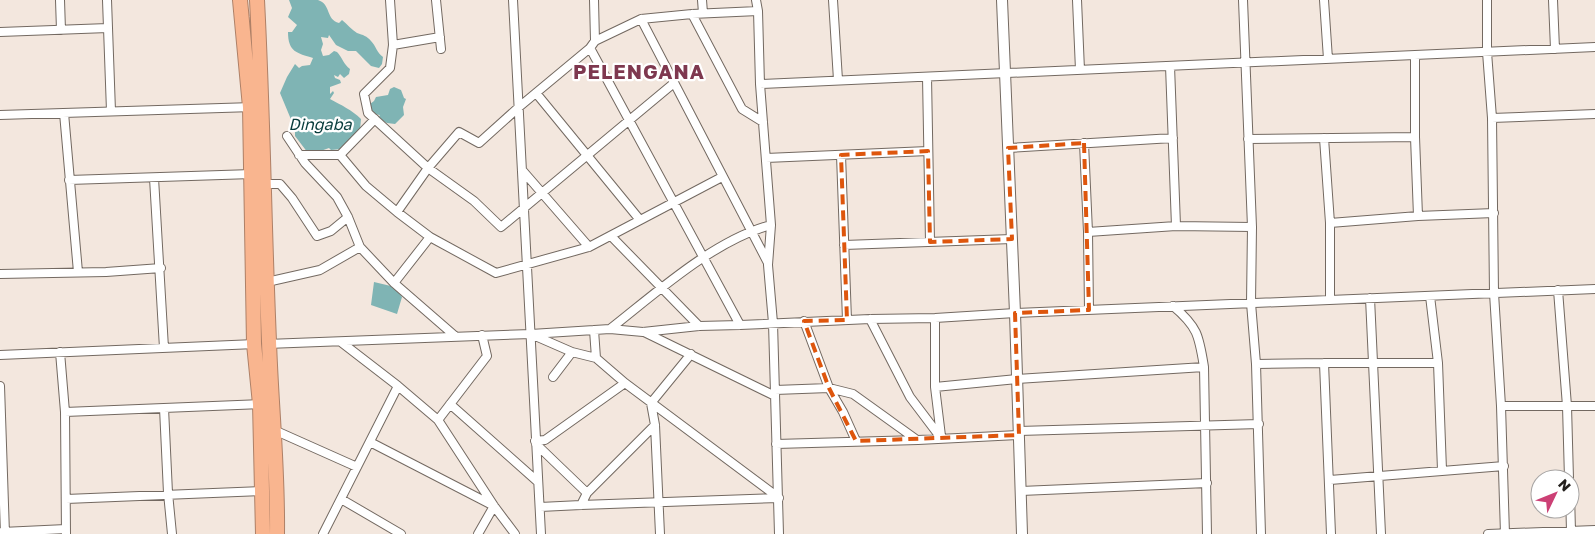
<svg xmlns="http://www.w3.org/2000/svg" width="1595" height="534" font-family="'Golos Text',sans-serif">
<rect width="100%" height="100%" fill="#f3e7de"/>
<!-- water -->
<path fill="#7fb4b4" d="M289,0C297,0 310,0 318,0C331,4 326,20 339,23L342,20C347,24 352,30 357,33C363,35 367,36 371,41C376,46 377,53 383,57L382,64L379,68L371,66L356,51H348L336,45L329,35L328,38L321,37L323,44L321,50L323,56L329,55L334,51L337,52C342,57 344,65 350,69L349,74L344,78L340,74L338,77L334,75L335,78L340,80L341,83L330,87V94L333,91L334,93L330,99C341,105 352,110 361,119L360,130L341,149L331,150L329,148L315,153H308L295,136V129L280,93L287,77L295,64L299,68L302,66L310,65L313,58C297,53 288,52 288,32H292L297,25L288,17L292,8Z
M394,87L401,90L404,98L406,99L403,107L404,115L395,124L387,123L378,118L380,115L373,114L370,107V104L374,101L376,97L388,95L390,89Z
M374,282L395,287L402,297L397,314L371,305Z"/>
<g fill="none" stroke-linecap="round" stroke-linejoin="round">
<defs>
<path id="street" d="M60,0L61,30
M107,0L111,111
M390,0L393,45
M436,0L441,49
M513,0L541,534
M594,0L595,41
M702,0L703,13
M756,0L758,11L760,84L771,225L768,265L773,323L779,534
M833,0L838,80
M1077,0L1080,70
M1243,0L1252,227L1251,303L1256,364L1261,534
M1324,0L1328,59
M1487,0V52L1492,118L1494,293L1501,406L1505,534
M1553,0L1555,49
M692,14L742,109L763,122
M641,19L768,263
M0,32L108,28
M440,37L393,45L390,68L364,94L368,113L428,168L474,201L501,227L674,83
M590,48L740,325
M1415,55V137L1418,216
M1170,66L1176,226
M927,77L930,242
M760,84L1595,47
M536,93L640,220
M64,113L78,272
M0,115L253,107
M1492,118L1595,114
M287,136L305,163L337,197L348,217L360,247L394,283L455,336
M1324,138L1330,223V300
M1248,139L1415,137
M1084,143L1088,232L1089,310
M1008,148L1173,138
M299,155H340L375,119
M340,155L366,186L397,212L430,237L496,273L589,247L722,177
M841,155L847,320
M766,158L928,151
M522,170L589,247
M154,178L164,348
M69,180L252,174
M264,184H280L292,198L317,236L331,231L348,217
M397,212L428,168L459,132L479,143L519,107L590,48L595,41L641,19L692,14L758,11
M1330,223L1418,216L1494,213
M1088,232L1176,226L1252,227
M611,236L699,326
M844,245L1012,239
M0,274L106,272L161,268
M267,282L320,270L360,247
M394,283L430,237
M1558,290L1567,406L1569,479
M1430,296L1438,363L1442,470
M1370,298L1381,534
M1173,306C1198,327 1199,336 1204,367L1207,534
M935,318V387L941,436
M870,319L910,397L941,438
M804,321L829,388L843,412L856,441
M610,329C656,293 714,240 771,225
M594,330L596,358
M644,332L775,396
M533,335L572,352L596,358L625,383L779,498
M341,342L398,386L438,420L494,506L515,534
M267,344L531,334L610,329L643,332L699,326L740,325L870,319L935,318L1015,313L1595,289
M60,352L65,412L66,534
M0,355L255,344
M1324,363L1331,534
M1256,364L1324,363H1438
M553,377L572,352
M0,386L5,534
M935,387L1017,379L1204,367
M775,390L829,388L853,394L917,440
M450,404L538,482
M1501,406H1595
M164,408L168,493L172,534
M65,412L260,404
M438,420L487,356L482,335
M274,430L357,467
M1019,431L1259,424
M535,441L545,440L625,383
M370,442L494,506L478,534
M536,444L587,493
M776,444L918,440L1019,435
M1330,480L1504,466
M1021,491L1207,483
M1570,494L1571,531
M66,499L263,491
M341,499L401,534
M581,505L587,493L655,425
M540,507L581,505L779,498
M2,532L66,529
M323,534L398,386
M660,534L655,425L651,403L691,354
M1488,534L1595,530"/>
<path id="secondary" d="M1002,0L1015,313L1022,534"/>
<path id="highway" d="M240,0L250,107L254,344L260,404L263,534
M257,0C263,114 264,227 269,341C271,405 278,469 277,534"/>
</defs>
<!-- street casing -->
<use href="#street" stroke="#736961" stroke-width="10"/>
<!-- secondary casing -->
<use href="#secondary" stroke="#736961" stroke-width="12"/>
<!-- highway casing -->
<use href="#highway" stroke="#ae8067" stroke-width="16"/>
<!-- street -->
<use href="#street" stroke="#fff" stroke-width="8"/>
<!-- secondary -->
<use href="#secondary" stroke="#fff" stroke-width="10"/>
<!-- highway -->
<use href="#highway" stroke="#f9b58f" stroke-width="14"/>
</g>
<!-- marked area -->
<path fill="none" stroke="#de560d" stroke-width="4" stroke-dasharray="10 6" stroke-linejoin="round" d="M1084,143L1089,310L1015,313L1019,435L856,441L829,388L804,321L847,320L841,155L928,151L930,242L1012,239L1008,148Z"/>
<g text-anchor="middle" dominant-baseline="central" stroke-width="4.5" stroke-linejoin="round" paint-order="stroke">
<!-- water labels -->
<g font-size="16" font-style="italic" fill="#073b3b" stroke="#fff">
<text x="320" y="124">Dingaba</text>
</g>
<!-- district labels -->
<g font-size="20" font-weight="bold" letter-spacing="1" fill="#7e384f" stroke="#fff">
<text x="639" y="71">PELENGANA</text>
</g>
</g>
<!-- north arrow -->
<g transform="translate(1555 494) rotate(47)"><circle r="24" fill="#ffffff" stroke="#a7a5a4"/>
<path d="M0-4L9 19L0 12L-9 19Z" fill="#cc4075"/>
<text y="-8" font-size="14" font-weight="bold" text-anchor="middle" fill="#231f1c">N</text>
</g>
</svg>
